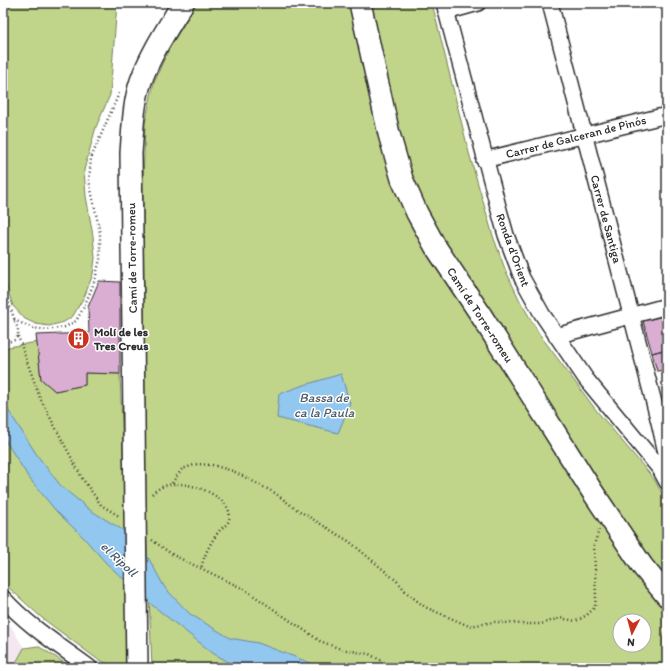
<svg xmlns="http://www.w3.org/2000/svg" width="670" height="671" font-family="Itim,sans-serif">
<rect width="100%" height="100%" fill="#fff"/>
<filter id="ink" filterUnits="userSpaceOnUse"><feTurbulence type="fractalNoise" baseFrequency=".025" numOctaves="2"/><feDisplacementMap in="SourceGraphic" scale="8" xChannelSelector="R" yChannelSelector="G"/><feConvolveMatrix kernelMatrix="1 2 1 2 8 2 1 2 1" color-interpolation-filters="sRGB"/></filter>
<g filter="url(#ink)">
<!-- built -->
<path fill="#f4e7f2" d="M3,613L24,648L13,668H3Z"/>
<!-- green -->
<path fill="#c0d58a" stroke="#76805a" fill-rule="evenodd" d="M3,3H117L110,95L96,127L84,170L86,196L93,236L95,258L93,274L85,295L73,316L64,322L49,326L36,324L25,319L13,306L3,276Z
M197,3H432L469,153L493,236L505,269L520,301L540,335L596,410L654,479L667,502V668H152L146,523L143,186L145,123L154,82L170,46ZM620,621H644V645H620Z
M37,342L41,379L55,391L85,385V373L120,374L125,507L128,668H117L97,659L42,618L8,587L3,580V348Z
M38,646L73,668H13L24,648Z"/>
<!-- water -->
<path fill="#92c7f0" stroke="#6989a1" d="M341,374L350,404L338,433L277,418L279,394L301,386Z
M3,402L37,455L61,486L90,510L126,532L149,559L165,588L190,614L230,638L258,643L324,668H240L214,654L152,605L106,563L83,537L56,511L29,478L3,437Z"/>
<!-- building -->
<path fill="#daaed2" stroke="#2b2b2b" d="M99,281L120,282V374L85,373V385L55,391L41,379L36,335L89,333L88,307Z
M667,315V349L652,353L643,321Z
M667,349V370L657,371L652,353Z"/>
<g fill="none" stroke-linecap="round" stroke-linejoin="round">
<defs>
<path id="street" d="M444,3L499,210L506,235L522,278L542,314L586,379L660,469L667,482
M550,3L659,422L667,457
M446,12L478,3
M484,160L667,115
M556,336L667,306
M3,598C28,626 60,646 90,668"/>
<path id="secondary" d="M360,3L389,134L402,179L417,213L435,246L479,312L592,491L643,567L667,596
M135,509L131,153C133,129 133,104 141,81C151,53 168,28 183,3"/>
</defs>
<!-- street casing -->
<use href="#street" stroke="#2b2b2b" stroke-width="18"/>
<!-- secondary casing -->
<use href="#secondary" stroke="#2b2b2b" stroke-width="24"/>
<!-- path -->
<path stroke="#2b2b2b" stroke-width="2.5" stroke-dasharray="1 3" stroke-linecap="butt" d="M3,288L18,329V336L15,340L3,343
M14,320L33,328L47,330L65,327L76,321L84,307L95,280L100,259V233L89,180L91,158L120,91
M18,336L40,398L82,478L101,505L119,516
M172,483L182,469L197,464L212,465L233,471L275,493L293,507L350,542L398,582L407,593L425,607L469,626L495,622L521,624H541L560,618L576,621L587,615L595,607L596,596L594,545L599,530
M152,494C163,483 177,482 192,486C206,489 239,504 227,524C225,526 222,528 220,530C211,541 204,555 201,569
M152,540L173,555L244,589L320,641L341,649L369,654L395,668"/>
<!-- street -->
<use href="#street" stroke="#fff" stroke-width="15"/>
<!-- secondary -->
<use href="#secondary" stroke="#fff" stroke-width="21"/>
<defs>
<path id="secondary-bridge" d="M135,509L137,668"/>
</defs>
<!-- secondary-bridge casing -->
<use href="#secondary-bridge" stroke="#2b2b2b" stroke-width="24" stroke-linecap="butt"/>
<!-- secondary-bridge -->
<use href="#secondary-bridge" stroke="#fff" stroke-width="21"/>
</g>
</g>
<!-- icons -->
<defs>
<symbol id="building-disc" viewBox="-11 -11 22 22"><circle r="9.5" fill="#c8321e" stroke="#fff"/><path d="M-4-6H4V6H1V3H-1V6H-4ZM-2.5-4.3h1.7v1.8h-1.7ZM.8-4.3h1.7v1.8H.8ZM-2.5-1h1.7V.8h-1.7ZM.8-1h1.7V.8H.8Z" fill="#fff"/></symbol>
</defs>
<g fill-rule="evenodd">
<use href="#building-disc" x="66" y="326" width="25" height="25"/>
</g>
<g text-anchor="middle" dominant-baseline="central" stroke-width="3" stroke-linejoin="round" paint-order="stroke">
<!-- street labels -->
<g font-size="12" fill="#2b2b2b" stroke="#fff">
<text transform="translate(576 137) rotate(-14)">Carrer de Galceran de Pinós</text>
<text transform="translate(606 219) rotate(75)">Carrer de Santiga</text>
<text transform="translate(513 250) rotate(70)">Ronda d'Orient</text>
<text transform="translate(132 258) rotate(-91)">Camí de Torre-romeu</text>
<text transform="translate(480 315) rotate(57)">Camí de Torre-romeu</text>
</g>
<!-- poi labels -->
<g font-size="12" font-weight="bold" fill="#2b2b2b" stroke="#fff" text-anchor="start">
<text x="94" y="332">Molí de les<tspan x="94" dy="14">Tres Creus</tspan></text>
</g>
<!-- water labels -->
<g font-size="13" font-style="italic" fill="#4a5a66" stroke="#fff">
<text x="324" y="397">Bassa de<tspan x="324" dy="15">ca la Paula</tspan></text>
<text transform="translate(119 559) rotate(43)">el Ripoll</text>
</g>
</g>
<!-- margin -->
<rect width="670" height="671" fill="none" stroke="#fff" stroke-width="16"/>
<rect x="8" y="8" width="654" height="655" fill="none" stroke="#2b2b2b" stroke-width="1.5" filter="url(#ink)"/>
<!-- north arrow -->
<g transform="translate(632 633) rotate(186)"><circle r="19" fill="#ffffff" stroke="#aaaaaa"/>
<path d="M0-3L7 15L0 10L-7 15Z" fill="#c8321e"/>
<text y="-6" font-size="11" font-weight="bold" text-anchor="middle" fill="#2b2b2b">N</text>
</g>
</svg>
